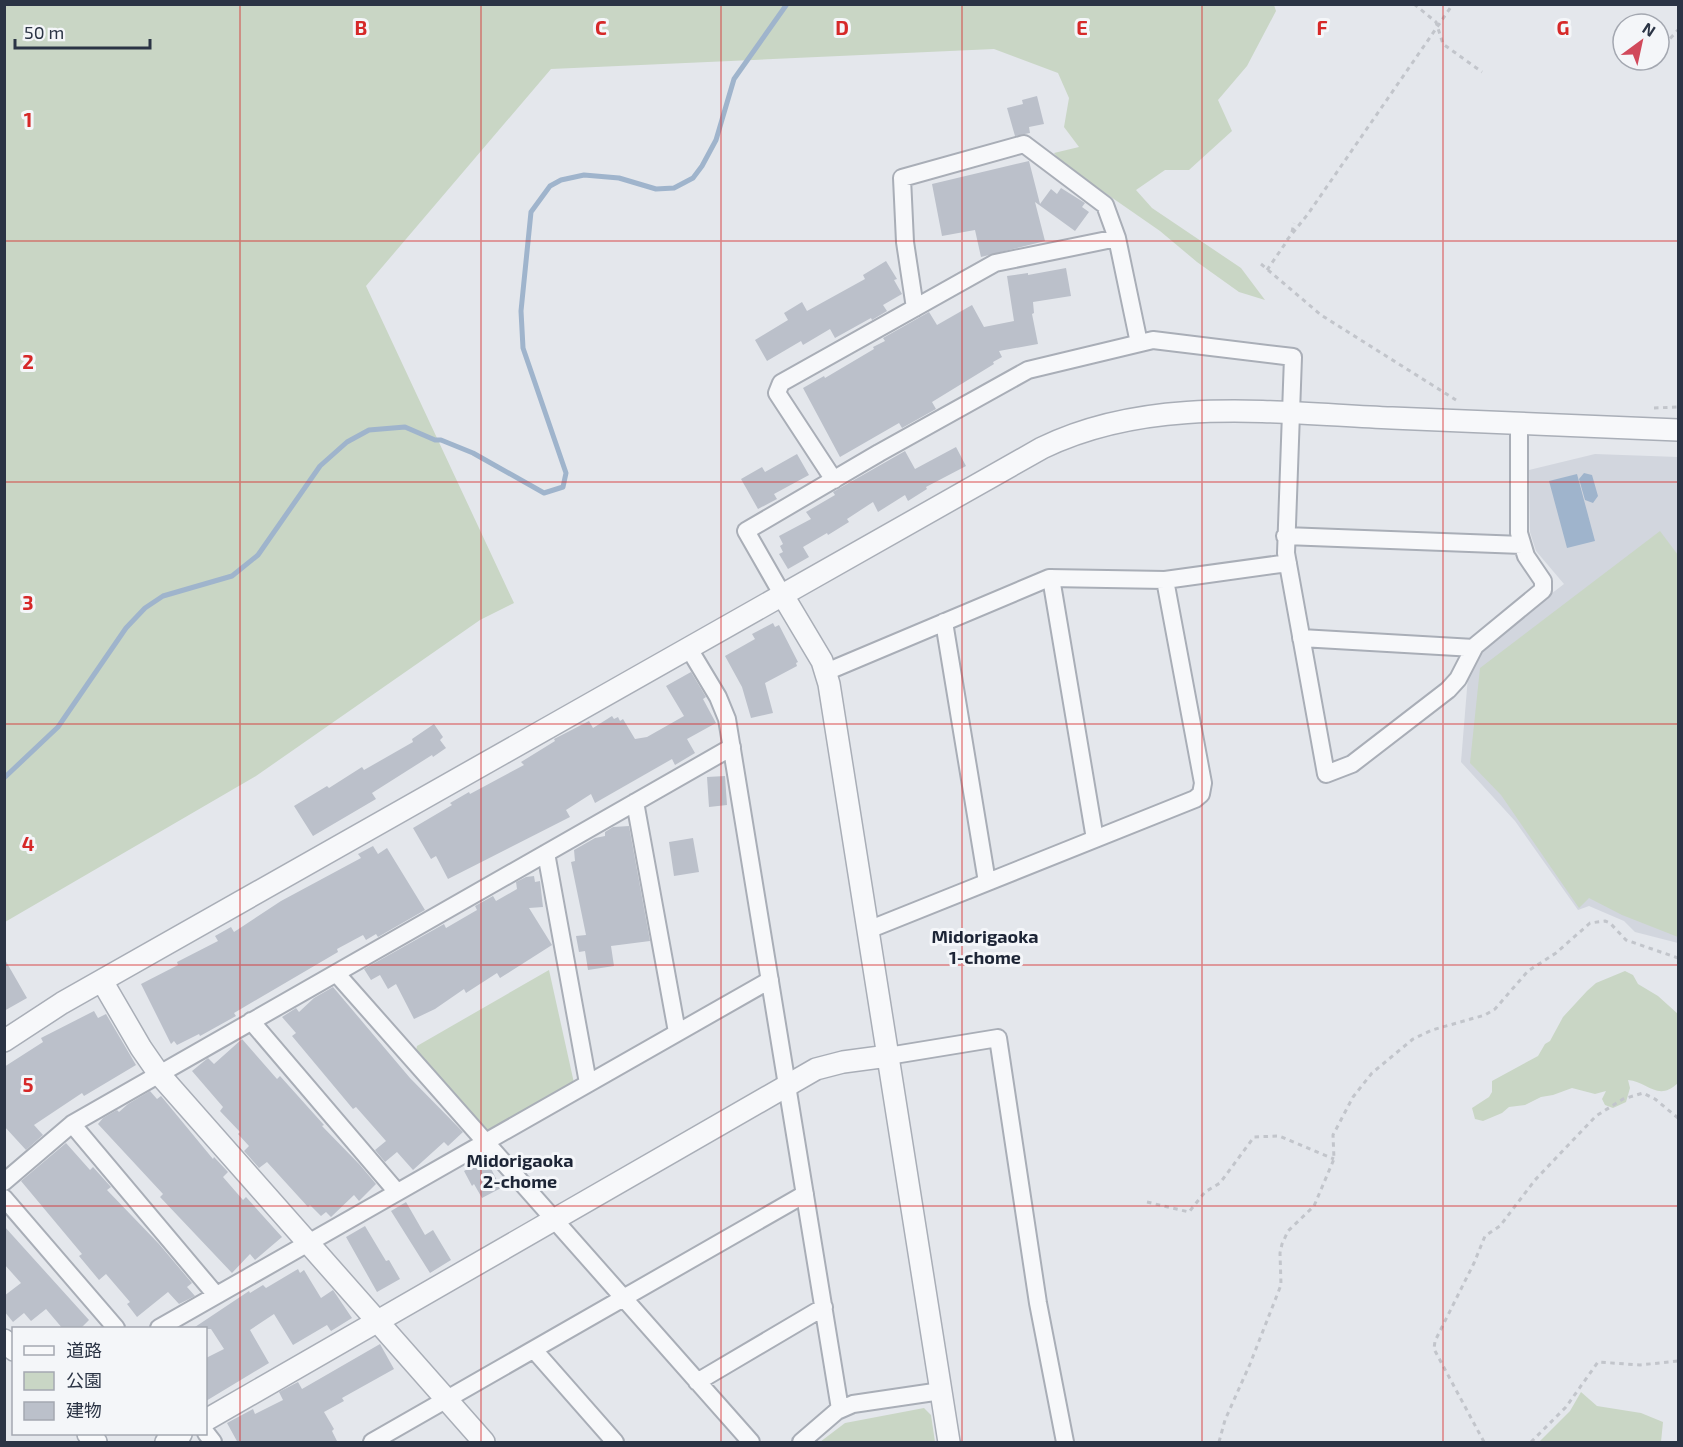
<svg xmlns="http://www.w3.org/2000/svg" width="1683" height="1447" font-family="'Exo 2','Noto Sans JP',sans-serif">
<rect width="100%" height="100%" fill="#e4e7ec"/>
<!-- built -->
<path fill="#d2d6de" d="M1595,454L1678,457V943L1635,932L1624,921L1589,906L1578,910L1515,821L1461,762L1469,664L1482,647L1564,584L1536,551L1530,532L1529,470Z"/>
<!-- green -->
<path fill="#c9d6c5" d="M5,5H1274L1276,11L1247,66L1218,100L1232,131L1189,170H1165L1136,190L1152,208L1241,268L1265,300L1239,292L1197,262L1160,231L1062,163L1054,153L1079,147L1064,127L1069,98L1058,73L994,49L551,69L366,286L514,603L480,620L256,776L5,922Z
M1660,531L1678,555V937L1622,915L1589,898L1579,908L1501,795L1470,763L1480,668Z
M549,970L574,1083L489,1132L415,1054L417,1046Z
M1625,971L1633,975L1638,984L1658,996L1678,1014V1083C1658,1102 1648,1082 1628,1080L1630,1088L1626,1102L1613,1108L1605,1105L1602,1099L1606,1091L1595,1094L1572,1088L1553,1095L1541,1097L1525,1105L1509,1107L1502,1113L1483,1121L1475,1119L1472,1108L1489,1097L1492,1092V1081L1538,1056L1545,1044L1550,1041L1563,1017L1587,991L1596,983Z
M1581,1392L1597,1406L1641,1413L1663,1422L1661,1442H1539L1570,1411Z
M924,1408L931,1415L935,1442H820L845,1423Z"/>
<!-- water -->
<path fill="#9fb4cc" d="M1584,473L1592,475L1598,496L1593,503L1585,500L1579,479Z
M1577,474L1595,541L1567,548L1549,481Z"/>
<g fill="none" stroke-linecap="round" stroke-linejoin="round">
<!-- stream -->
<path stroke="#9fb4cc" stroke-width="5" d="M4,778L58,727L126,628L145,608L163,596L232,576L258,555L320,466L347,442L369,430L405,427L435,440H441L473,453L544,493L563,487L566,473L523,348L521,311L531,212L550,186L561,180L584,175L619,178L656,189L674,188L693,178L702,166L716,140L734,79L787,4"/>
</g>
<!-- building -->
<path fill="#bbc0ca" d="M1037,96L1044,124L1029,127L1030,133L1015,136L1007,108L1023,104L1022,100Z
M1029,161L1040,204L1051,189L1057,194L1061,188L1085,203L1082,207L1089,212L1075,231L1035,202L1045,241L981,257L975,230L942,236L932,184Z
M886,261L897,279L894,280L902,294L883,305L887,311L872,320L871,318L835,338L830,329L803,345L801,341L767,361L755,340L788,320L784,313L802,302L807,311L865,279L863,275Z
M1066,268L1071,296L1033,302L1034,313L1032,314L1038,344L999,351L1002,357L993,362L994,364L932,402L936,409L902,428L899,423L840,457L803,388L824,376L825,378L874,349L873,347L885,341L883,338L929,312L937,325L972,305L984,327L1014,321L1007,276L1028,273V275Z
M956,447L966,466L926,487L927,489L908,501L905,495L878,512L873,502L847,519L849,522L828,535L827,533L803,547L809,557L788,569L779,554L783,552L780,546L783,544L779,536L811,519L806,512L835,495L833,492L905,451L915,469Z
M797,454L809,475L774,494L777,499L758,509L741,479L762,467L765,472Z
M773,623L775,627L779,625L798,662L796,663L797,666L765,683L773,713L751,718L742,687L725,656L755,639L752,634Z
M691,672L706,697L703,699L716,723L687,739L695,753L675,765L672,759L595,803L591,794L566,810L570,817L448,879L436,856L431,859L413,828L452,805L450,803L469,792L470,794L524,765L521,762L555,741L554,739L589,721L593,728L612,716L614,719L618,717L620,721L623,719L635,739L647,737L684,716L666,686Z
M434,724L443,737L440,740L446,748L433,757L432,755L372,793L376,799L313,836L294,806L327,786L329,788L362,767L364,770L413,742L412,739Z
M725,776L727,805L709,807L707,777Z
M629,826L650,941L611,946L614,966L588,970L585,951L579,952L576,936L586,935L571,862L575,861L574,850L595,838L605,836V832L613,827Z
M693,838L699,872L674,876L669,842Z
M373,846L378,854L387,848L425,910L378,937L376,934L366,940L363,935L337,949L338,952L234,1013L236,1016L200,1036L199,1034L177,1045L174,1041L171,1044L141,984L178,965L177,962L218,941L215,936L231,927L234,932L281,901L361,858L358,854Z
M534,876L535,882L540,881L543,907L529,908L552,945L500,978L497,973L466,993L464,989L435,1009L414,1019L396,984L388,989L380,975L371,980L364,969L444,924L446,928L477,910L475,906L493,896L496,901L517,889L516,882L526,877Z
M4,958L27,998L4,1011Z
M333,987L410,1078L463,1132L448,1146L444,1142L413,1170L397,1152L385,1162L375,1150L386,1141L356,1107L353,1109L292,1036L296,1033L282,1017L296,1008L299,1012L314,998Z
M94,1011L98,1018L106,1014L136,1065L84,1096L82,1093L34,1125L43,1135L26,1150L4,1126V1067L43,1042L41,1038Z
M242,1039L277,1079L280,1076L324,1125L322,1126L360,1165L376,1184L359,1201L354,1195L331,1217L326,1212L321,1216L310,1205L308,1207L267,1162L259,1168L244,1151L249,1146L238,1134L240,1132L220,1111L223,1107L192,1071L208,1058L214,1064Z
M150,1091L157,1099L161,1096L213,1159L214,1157L228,1172L223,1177L243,1200L246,1197L282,1237L255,1260L250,1254L232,1273L160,1197L163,1194L98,1124L103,1118L117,1110L119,1112L128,1104Z
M66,1143L90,1170L93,1167L111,1187L107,1190L159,1244L192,1283L187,1287L195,1296L179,1304L168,1292L137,1317L127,1304L130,1302L106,1274L99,1280L79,1256L82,1254L21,1181Z
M486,1159L501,1188L482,1198L474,1184L472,1186L464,1171Z
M406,1202L425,1235L433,1230L451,1260L430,1273L391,1211Z
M4,1226L89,1320L80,1329H63L46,1309L31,1321L24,1313L13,1322L4,1311V1296L21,1283L4,1264Z
M365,1226L386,1261L389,1260L400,1279L377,1292L346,1237Z
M298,1269L300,1273L304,1270L321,1298L333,1290L352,1318L331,1331L327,1325L293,1345L274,1314L250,1330L269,1363L206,1401V1358L224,1349L211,1329H192L249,1291L250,1293L263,1285L266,1288Z
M380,1344L394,1369L342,1398L344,1401L324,1412L334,1429L332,1431L338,1443H238L227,1423L253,1409L255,1414L283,1400L279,1392L298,1382L302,1389Z"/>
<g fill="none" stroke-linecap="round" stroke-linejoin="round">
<defs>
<path id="minor" d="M915,308L905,242L902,178L1024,144L1105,205L1117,238L1139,343
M834,480L777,393L781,383L995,263L1117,238
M1285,536L1522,545
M1051,578L1095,839
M782,594L746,531L879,453L1028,370L1153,340L1293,357L1286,553L1326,774L1352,764L1448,690L1458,679L1475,646L1543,590V581L1526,556L1519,533V423
M944,622L987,882
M1301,638L1474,648
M688,647L718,697L727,719L840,1409
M826,672L1049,578L1165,580L1288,563
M635,802L677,1032
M546,853L588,1083
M868,930L1195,799L1201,794L1203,783L1165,580
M336,973L751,1442
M251,1021L397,1192
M888,1056L998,1038L1038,1303L1065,1442
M72,1124L216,1295
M4,1182L72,1124L732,747
M4,1198L116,1328
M159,1328L770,980
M534,1350L615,1442
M697,1382L824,1307
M206,1433L213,1442
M372,1442L805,1194
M801,1442L837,1411L853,1404L941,1391"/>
<path id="tertiary" d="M782,594L822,661L829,684L949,1442
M102,981L141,1048L159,1074L484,1442
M4,1041L62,1003L1042,448C1151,395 1275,413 1392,418C1487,422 1583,426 1678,430
M4,1340L14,1350
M206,1420L816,1069L843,1062L888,1056
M88,1434L96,1442
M166,1442L181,1434"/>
</defs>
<!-- minor casing -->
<use href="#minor" stroke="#a9aeb7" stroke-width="20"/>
<!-- tertiary casing -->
<use href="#tertiary" stroke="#a9aeb7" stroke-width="24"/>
<!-- path -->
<path stroke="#c2c5cb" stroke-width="3" stroke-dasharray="4.5 4.5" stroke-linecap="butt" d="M1414,4L1436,22L1443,44L1482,72
M1664,45L1678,30
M1292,232L1294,223
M1287,240L1308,214L1453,4
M1261,264L1321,315L1456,400
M1267,270L1287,241
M1654,408L1678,407
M1147,1202L1189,1212L1205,1192L1220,1183L1254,1137L1279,1136L1334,1159
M1219,1442L1225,1420L1250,1364L1281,1285L1280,1253L1282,1244L1288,1231L1314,1206L1334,1159L1333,1135L1353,1097L1372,1073L1413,1039L1432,1030L1485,1015L1495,1009L1528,971L1556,953L1590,923L1605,921L1610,923L1626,940L1678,958
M1484,1442L1434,1349L1435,1341L1474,1263L1485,1236L1500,1226L1535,1180L1596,1116L1623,1099L1643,1093L1655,1099L1678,1118
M1531,1442L1566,1407L1598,1362L1640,1365L1678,1361"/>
<!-- minor -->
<use href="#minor" stroke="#f7f8fa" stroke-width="16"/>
<!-- tertiary -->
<use href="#tertiary" stroke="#f7f8fa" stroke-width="21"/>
</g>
<!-- grid -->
<path fill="none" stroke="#d62828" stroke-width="1.5" stroke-opacity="0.55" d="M240,4V1442M481,4V1442M721,4V1442M962,4V1442M1202,4V1442M1443,4V1442M4,241H1678M4,482H1678M4,724H1678M4,965H1678M4,1206H1678"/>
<g text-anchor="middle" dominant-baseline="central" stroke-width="6" stroke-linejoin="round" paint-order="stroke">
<!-- neighbourhood labels -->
<g font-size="18" font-weight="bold" fill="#1d2536" stroke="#f4f6f9">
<text x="985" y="936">Midorigaoka<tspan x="985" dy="21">1-chome</tspan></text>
<text x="520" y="1160">Midorigaoka<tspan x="520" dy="21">2-chome</tspan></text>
</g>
</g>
<g font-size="20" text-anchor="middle" font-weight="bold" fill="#d62828" stroke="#f4f6f9" stroke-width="6" stroke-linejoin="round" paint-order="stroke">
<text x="361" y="35">B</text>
<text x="601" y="35">C</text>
<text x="842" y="35">D</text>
<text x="1082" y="35">E</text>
<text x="1322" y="35">F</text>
<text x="1563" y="35">G</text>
<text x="28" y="127">1</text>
<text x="28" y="369">2</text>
<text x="28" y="610">3</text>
<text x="28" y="851">4</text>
<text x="28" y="1092">5</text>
</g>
<!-- border -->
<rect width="1683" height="1447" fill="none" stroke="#2b3445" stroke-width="12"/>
<!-- legend -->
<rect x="12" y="1327" width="195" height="108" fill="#f4f6f9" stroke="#a4a8b1" stroke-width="1.5"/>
<rect x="24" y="1346" width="30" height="9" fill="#f7f8fa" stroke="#a4a8b1" stroke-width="1.5"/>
<text x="66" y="1357" font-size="18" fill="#2b3445">道路</text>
<rect x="24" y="1372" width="30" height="18" fill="#c9d6c5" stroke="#a4a8b1" stroke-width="1.5"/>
<text x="66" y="1387" font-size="18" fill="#2b3445">公園</text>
<rect x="24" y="1402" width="30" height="18" fill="#bbc0ca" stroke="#a4a8b1" stroke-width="1.5"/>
<text x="66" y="1417" font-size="18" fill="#2b3445">建物</text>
<!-- north arrow -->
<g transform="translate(1641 42) rotate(33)"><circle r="28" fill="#f4f6f9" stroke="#a4a8b1" stroke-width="1.5"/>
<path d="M0-4.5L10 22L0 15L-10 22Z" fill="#d1495b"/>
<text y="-9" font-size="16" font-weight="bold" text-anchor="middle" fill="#2b3445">N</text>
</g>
<!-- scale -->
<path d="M15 39v9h135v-9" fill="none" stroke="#2b3445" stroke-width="3"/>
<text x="24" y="39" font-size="18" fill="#2b3445" stroke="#f4f6f9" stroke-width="4.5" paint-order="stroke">50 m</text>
</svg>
